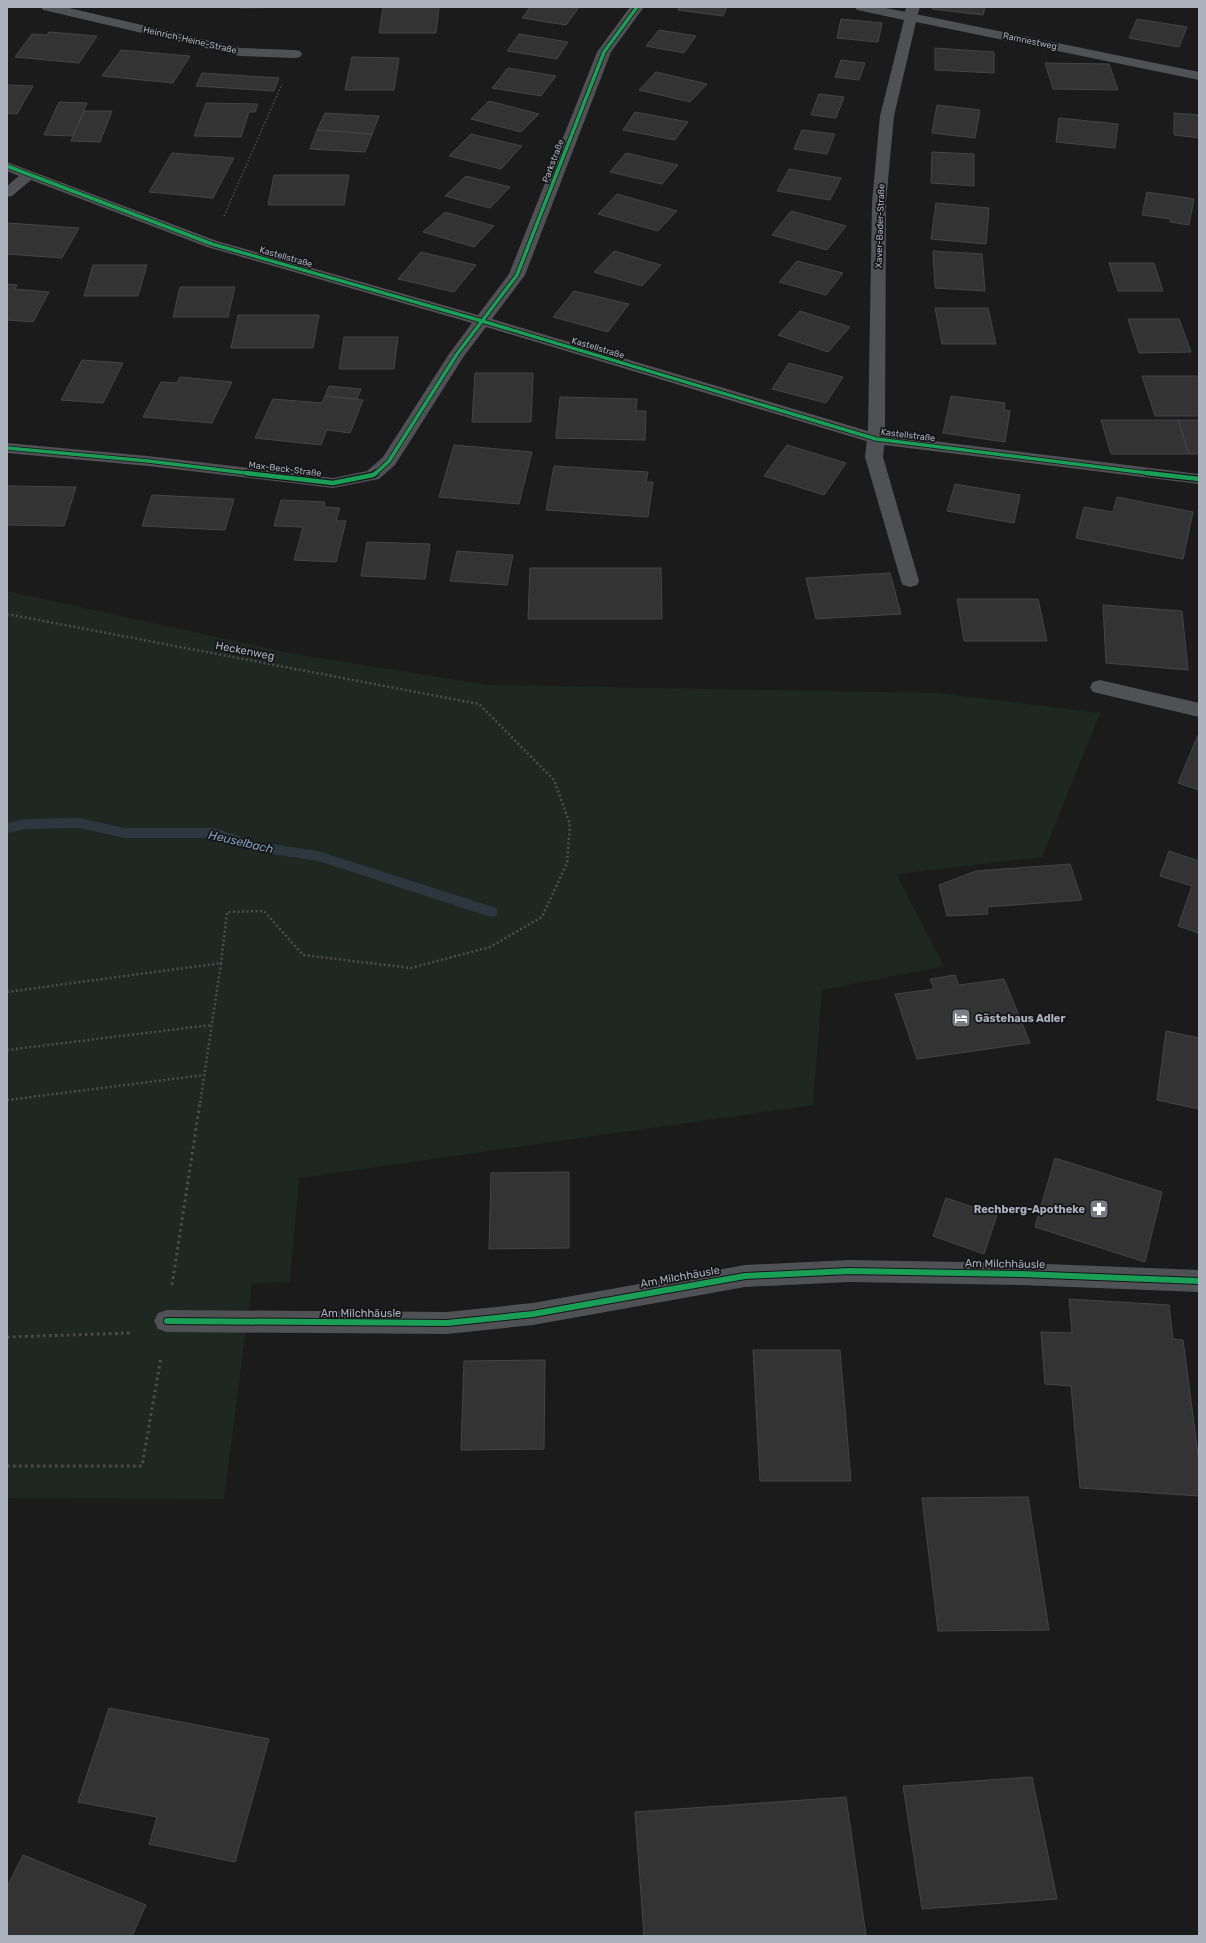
<svg xmlns="http://www.w3.org/2000/svg" width="1206" height="1943" font-family="Rubik,sans-serif">
<rect width="100%" height="100%" fill="#1b1b1c"/>
<!-- green -->
<path fill="#1e2720" d="M7,591L294,654L488,685L939,693L1100,713L1042,857L896,874L944,966L822,990L813,1105L299,1178L290,1282L252,1283L224,1499L7,1498Z"/>
<g fill="none" stroke-linecap="round" stroke-linejoin="round">
<!-- stream -->
<path fill="#2c373f" fill-rule="evenodd" d="M79,818L125,828H214L257,842L318,851L496,908L498,912L496,916L491,917L318,861L257,852L214,838H125L79,828L26,829L7,833V823L26,819Z"/>
</g>
<!-- building -->
<path fill="#333334" stroke="#444548" d="M240,7H301L240,8Z
M383,7H439L436,33H379Z
M530,7H579L566,25L522,18Z
M679,7H727L723,16L678,10Z
M933,7H985L983,15L932,9Z
M841,19L882,23L878,42L837,38Z
M1137,19L1187,27L1179,47L1129,38Z
M659,30L696,36L684,53L646,46Z
M49,32L97,36L79,63L15,57L32,34L47,35Z
M519,34L568,42L557,59L507,51Z
M935,48L994,52V73L935,70Z
M121,50L190,56L173,83L102,76Z
M352,57L399,58L394,90H345Z
M841,60L865,63L859,80L835,77Z
M1045,63L1109,64L1118,90L1053,89Z
M508,68L556,76L541,96L492,88Z
M656,72L707,84L690,102L639,90Z
M202,73L279,78L274,91L196,86Z
M7,85L33,86L17,114L7,113Z
M819,94L844,97L836,118L811,115Z
M489,101L539,114L521,132L471,119Z
M59,102L87,103L73,136L44,135Z
M206,103L258,104L255,112H249L241,137L194,136Z
M937,105L980,110L975,138L932,133Z
M84,111H112L100,142L71,141Z
M635,112L688,122L675,140L623,130Z
M325,113L379,116L372,134L317,130Z
M1174,113L1199,115V138L1174,135Z
M1059,118L1118,124L1115,148L1056,142Z
M317,130L372,134L365,152L310,149Z
M802,130L835,134L827,154L794,149Z
M471,134L522,146L501,169L449,156Z
M932,152L974,154V186L931,183Z
M172,153L234,158L213,198L149,192Z
M626,153L678,165L662,184L610,172Z
M789,169L841,178L830,200L777,191Z
M274,175H349L344,205H268Z
M466,176L510,187L490,208L445,196Z
M1147,192L1194,199L1189,225L1170,222L1171,219L1142,215Z
M617,194L677,211L658,231L598,214Z
M936,203L989,208L986,244L931,239Z
M791,211L846,226L827,250L772,235Z
M445,212L494,226L474,247L423,232Z
M7,223L79,228L62,258L7,254Z
M614,251L661,265L642,286L594,272Z
M933,251L982,254L985,291L935,288Z
M421,252L476,265L454,292L398,279Z
M797,261L843,273L826,295L779,282Z
M1109,263H1154L1163,291H1118Z
M93,265H147L138,296H84Z
M7,284L17,285L15,289L49,292L33,322L7,320Z
M180,287H235L228,317H173Z
M574,291L629,304L608,332L553,317Z
M935,308H988L996,344H942Z
M800,311L850,327L828,352L778,335Z
M238,315H319L313,348H231Z
M1128,319H1179L1191,352L1139,353Z
M344,337H398L394,369H339Z
M82,360L123,363L103,403L61,400Z
M789,363L843,377L826,403L772,389Z
M475,373H533L531,422H472Z
M1142,376H1199V416H1155Z
M180,377L232,382L212,423L143,417L161,382L177,383Z
M329,386L361,389L357,399L325,396Z
M325,396L363,400L350,433L327,430L321,445L255,438L273,399L322,403Z
M951,396L1005,403L1004,410L1010,411L1005,442L943,433Z
M560,397L637,399L636,411H646L645,440L556,438Z
M1101,420H1178L1189,454H1111Z
M1178,420H1199V454H1189Z
M454,445L532,452L519,504L439,497Z
M787,445L846,463L824,495L764,476Z
M554,466L648,472L646,482H653L648,517L546,510Z
M955,484L1020,495L1014,523L947,511Z
M7,486L76,487L64,526L7,525Z
M152,495L234,499L225,530L142,526Z
M1117,497L1193,512L1183,559L1076,538L1084,507L1113,512Z
M281,500L325,502L324,507L340,508L336,521H346L336,562L294,560L303,527L274,526Z
M367,542L430,544L425,579L361,576Z
M457,551L513,555L507,585L450,581Z
M530,568H661L662,619H528Z
M890,573L901,614L816,619L806,578Z
M957,599H1038L1047,641H964Z
M1103,605L1182,611L1188,670L1106,663Z
M1199,733V790L1178,783Z
M1169,851L1199,861V933L1178,926L1192,886L1160,876Z
M1070,864L1082,900L987,907L988,914L947,916L939,885L976,871Z
M955,975L959,985L1004,979L1030,1043L917,1059L895,994L934,989L930,979Z
M1166,1031L1199,1038V1109L1157,1100Z
M1055,1158L1162,1192L1145,1262L1035,1227Z
M569,1172V1248L489,1249L491,1173Z
M946,1198L997,1215L984,1254L933,1236Z
M1069,1299L1169,1305L1173,1339L1183,1340L1199,1462V1496L1080,1488L1071,1386L1045,1384L1041,1332L1072,1333Z
M753,1350H840L851,1481H760Z
M545,1360L544,1449L461,1450L464,1361Z
M1028,1497L1049,1630L938,1631L922,1498Z
M109,1708L269,1739L235,1862L149,1844L157,1817L78,1802Z
M1032,1777L1057,1899L922,1909L903,1786Z
M846,1797L866,1936H644L635,1812Z
M23,1855L146,1905L132,1936H7V1887Z"/>
<g fill="none" stroke-linecap="round" stroke-linejoin="round">
<!-- path-far2 -->
<path stroke="#4b4d50" stroke-width="1.5" stroke-dasharray="1.5 2" stroke-linecap="butt" d="M224,216L282,84"/>
<!-- path-far1 -->
<path stroke="#4b4d50" stroke-width="2.5" stroke-dasharray="2 2.5" stroke-linecap="butt" d="M7,614L479,704L554,780L570,824L567,863L542,917L490,947L411,968L303,955L264,911L227,912L221,963
M7,992L221,963L200,1104
M7,1050L211,1025
M7,1100L204,1075"/>
<!-- path -->
<path stroke="#4b4d50" stroke-width="3" stroke-dasharray="2.5 3.5" stroke-linecap="butt" d="M172,1285L200,1103
M7,1337L130,1333
M7,1466H142L161,1357"/>
<!-- lane -->
<path fill="#505155" fill-rule="evenodd" d="M906,7H920L916,20H906L904,17Z
M876,434L882,435L885,439L883,457L919,581L917,585L910,587L903,585L901,581L865,457L867,439L870,435Z
M1100,680L1199,703V717L1093,692L1090,687L1093,682Z"/>
<!-- street -->
<path fill="#505155" fill-rule="evenodd" d="M41,7H65L240,48L295,50L300,51L302,54L300,57L295,58L240,56L48,11L43,10Z
M630,7H644L611,52L525,275L492,319L868,431L872,202L880,116L904,20L857,10L855,7H881L1199,72V80L916,22L894,116L886,202L885,435L1199,474V484L876,444L486,327L464,356L395,465L379,479L333,488L148,466L7,453V443L148,456L333,478L367,471L383,457L449,354L472,323L207,247L31,180L12,196L7,197V186L19,176L7,171V162L217,241L478,315L509,274L597,52Z
M849,1260L1021,1263L1199,1270V1292L1021,1285L849,1282L745,1287L533,1325L447,1334L167,1332L158,1329L154,1321L158,1313L167,1310L447,1312L533,1303L745,1265Z"/>
<defs>
<path id="cycleway-far2" d="M7,166L212,244L482,321L876,439L1155,474
M7,448L148,461L254,474
M375,474L389,461L457,354L517,275L604,52L637,7"/>
<path id="cycleway-far1" d="M246,473L333,483L373,475L376,473
M1147,473L1199,479"/>
<path id="cycleway" d="M167,1321L447,1323L533,1314L745,1276L849,1271L1021,1274L1199,1281"/>
</defs>
<!-- cycleway-far2 casing -->
<use href="#cycleway-far2" stroke="#151518" stroke-width="5"/>
<!-- cycleway-far1 casing -->
<use href="#cycleway-far1" stroke="#151518" stroke-width="7"/>
<!-- cycleway casing -->
<use href="#cycleway" stroke="#151518" stroke-width="8"/>
<!-- cycleway-far2 -->
<use href="#cycleway-far2" stroke="#1a9f57" stroke-width="3.5"/>
<!-- cycleway-far1 -->
<use href="#cycleway-far1" stroke="#1a9f57" stroke-width="4.5"/>
<!-- cycleway -->
<use href="#cycleway" stroke="#1a9f57" stroke-width="6"/>
</g>
<!-- icons -->
<defs>
<symbol id="hotel-square" viewBox="-11 -11 22 22"><rect x="-9" y="-9" width="18" height="18" rx="4" fill="#797c85" stroke="#151518"/><path d="M-6-4.5h1.5V1H6V5H4.5V3h-9V5H-6ZM-4 0a1.8 1.8 0 1 1 3.6 0ZM.5 0V-2.5h3Q6-2.5 6 0Z" fill="#fff"/></symbol>
<symbol id="pharmacy-square" viewBox="-11 -11 22 22"><rect x="-9" y="-9" width="18" height="18" rx="4" fill="#797c85" stroke="#151518"/><path d="M-2-6h4v4h4v4h-4v4h-4v-4h-4v-4h4Z" fill="#fff"/></symbol>
</defs>
<g fill-rule="evenodd">
<use href="#hotel-square" x="950" y="1007" width="22" height="22"/>
<use href="#pharmacy-square" x="1088" y="1198" width="22" height="22"/>
</g>
<g text-anchor="middle" dominant-baseline="central" stroke-width="3.5" stroke-linejoin="round" paint-order="stroke">
<!-- far-street labels -->
<g font-size="9" fill="#acb1be" stroke="#151518">
<text transform="translate(190 40) rotate(13)">Heinrich-Heine-Straße</text>
<text transform="translate(1030 41) rotate(12)">Ramnestweg</text>
<text transform="translate(553 161) rotate(-69)">Parkstraße</text>
<text transform="translate(880 226) rotate(-88)">Xaver-Bader-Straße</text>
<text transform="translate(286 257) rotate(16)">Kastellstraße</text>
<text transform="translate(598 348) rotate(17)">Kastellstraße</text>
<text transform="translate(908 435) rotate(7)">Kastellstraße</text>
<text transform="translate(285 469) rotate(7)">Max-Beck-Straße</text>
</g>
<!-- street labels -->
<g font-size="11" fill="#acb1be" stroke="#151518">
<text transform="translate(245 651) rotate(11)">Heckenweg</text>
<text transform="translate(1005 1264) rotate(1)">Am Milchhäusle</text>
<text transform="translate(680 1277) rotate(-10)">Am Milchhäusle</text>
<text x="361" y="1313">Am Milchhäusle</text>
</g>
<!-- poi labels -->
<g font-size="11" font-weight="bold" fill="#acb1be" stroke="#151518" text-anchor="start">
<text x="975" y="1018">Gästehaus Adler</text>
<text x="1085" y="1209" text-anchor="end">Rechberg-Apotheke</text>
</g>
<!-- water labels -->
<g font-size="12" font-style="italic" fill="#809fbb" stroke="#151518">
<text transform="translate(241 842) rotate(13)">Heuselbach</text>
</g>
</g>
<!-- border -->
<rect width="1206" height="1943" fill="none" stroke="#acb1be" stroke-width="16"/>
</svg>
